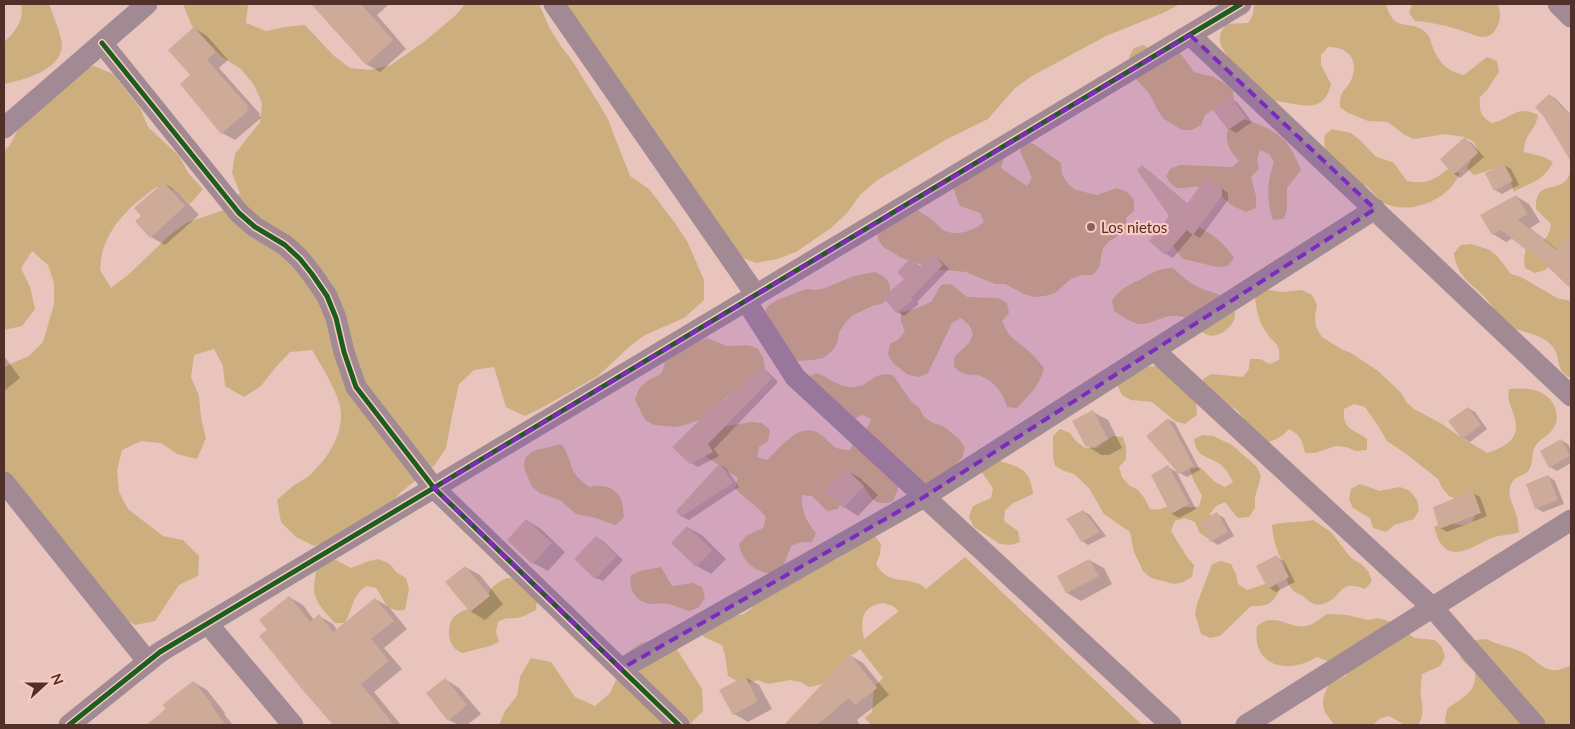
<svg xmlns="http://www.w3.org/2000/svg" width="1575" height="729" font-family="Lato,sans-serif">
<rect width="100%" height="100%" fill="#e8c4bd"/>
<!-- green -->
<path fill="#ccae7f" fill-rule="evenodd" d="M21,4H49C52,12 62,37 62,45C62,70 23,80 4,84V42C15,32 25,20 21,4Z
M185,4H248L246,23L266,31L285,27L305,25L333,55L350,68L371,70L391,65L425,41L457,14L465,4H539L549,27L560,45L573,62L607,117L630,176L649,189L675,223L687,241L704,280V300L684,318L645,335L629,347L598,376L543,407L525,416L506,407L494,367L474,370L459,384L454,406L446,448L434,466L401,492L387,508L334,540L314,546L296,537L281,522L277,500C282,496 287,491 292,487C298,482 306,479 311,474C329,457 345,432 340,406C337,391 320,363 312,350L290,352L275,368L261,386L244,397L225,386L223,366L214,349L194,355L191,377L199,396L201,418L206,438L197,459L177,454L161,443L141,441L122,450L117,470L119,492L128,509L163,536L183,540L199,556L198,576L179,585L155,621L135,625L101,603L4,472V368L10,364L29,356L43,342L54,304V283L48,265L32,251L21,268L30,287L35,309L22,326L4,330V151L10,145L19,127L74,72L94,66L113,74L140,108L148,127L179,156L189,174L203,189L190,204L176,190L157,187C135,202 113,221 104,247C101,254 101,263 100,270L111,288L128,275L171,234L188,222L227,209L240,193L232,173L235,154L260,122L262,103L254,85L241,69L222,57L192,26L184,7Z
M553,4H1180L1163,13L1106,36L1032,76L1015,88L988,119L947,139L876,181L860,195L847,213L831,228L796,252L777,259L756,263L735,255Z
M1254,4H1386C1394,34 1409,19 1424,31C1430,35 1431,42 1433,48C1439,63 1448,72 1464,75L1487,57L1497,61L1499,72L1487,90L1480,97C1479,111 1480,116 1492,123C1513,119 1516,104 1538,115C1535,133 1524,133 1524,152L1544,157L1553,162C1543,182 1531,182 1514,192L1509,177L1503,170L1493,169L1474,175L1467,168L1471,159L1478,152L1474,142L1465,137L1445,134L1414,139L1405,135L1388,122L1368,121L1348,113L1340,107C1339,89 1347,91 1352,78C1359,58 1347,47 1328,47L1321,55V65L1331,84C1323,118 1298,102 1273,101C1261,89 1223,58 1220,42C1219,34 1222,30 1226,24L1248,23L1253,15Z
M1412,4H1497C1500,10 1501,15 1499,22C1490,48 1473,33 1457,29C1444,25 1429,22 1415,21L1409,13Z
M1144,45L1152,52L1172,49L1181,54L1194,72L1214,77L1232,88L1234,99L1224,106L1214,109L1205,115L1201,125L1192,130H1182L1164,119L1158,111L1149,93L1135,78L1129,57L1134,48Z
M1238,118C1253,121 1276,130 1286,142C1293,150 1297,161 1301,170L1287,188V209L1284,219L1273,220C1266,199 1267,182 1274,162L1269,154L1260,150L1257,160L1259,169L1251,177L1256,196V208L1246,212C1240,209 1233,207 1228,202C1220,195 1212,188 1200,187C1184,185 1177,196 1166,176L1171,168L1180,165L1232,167L1239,161C1225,147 1221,131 1238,118Z
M1332,129L1351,133L1360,140L1375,156L1394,163L1407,181C1417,183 1426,183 1435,178C1448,172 1442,165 1460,173C1449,200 1409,217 1382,202C1376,198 1372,190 1366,186C1360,183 1354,181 1349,177C1342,172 1328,156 1325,147C1324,144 1325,139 1324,136Z
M1024,141L1034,144L1061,163L1062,174L1068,184L1076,190L1097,195L1117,188L1127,192L1134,200V211L1126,218L1128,228C1121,235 1111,238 1105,246C1097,256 1106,263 1092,275H1081L1071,279L1055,293L1045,296L1034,297L1024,294L1005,284H995L966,272L934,269L902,258L883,247L878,239L877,230L912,205C917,210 922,213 928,217C934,220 938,226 943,230C956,237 974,231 984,222L980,213L960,206L956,196L953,186L1004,158L1001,168L1027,186L1032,178L1020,151Z
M1571,164V255L1559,256L1545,270L1535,273L1525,268L1524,258L1526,249C1541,242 1549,241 1551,224L1536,209C1535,177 1560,195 1569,176C1570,173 1571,168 1571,164Z
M1172,224C1179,224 1187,223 1193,225C1208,230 1227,245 1234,258L1228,266L1217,267L1183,259L1171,243Z
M1471,244L1490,250L1498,257L1511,274L1521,277L1557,298L1571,301V378C1554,370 1562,359 1553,347C1542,333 1522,333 1508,326C1499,321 1495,309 1489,302C1474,284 1457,279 1454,253L1461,245Z
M1173,268C1181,275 1188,282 1198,287C1211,294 1235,294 1235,314C1235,321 1231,326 1226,330C1221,334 1214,337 1208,335C1198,332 1194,320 1184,317C1165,312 1157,323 1142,324C1132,324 1122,316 1114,311L1112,301C1121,287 1130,285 1143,278C1156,271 1158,269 1173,268Z
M875,272C888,278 891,282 890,297L882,304L872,306L852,316L845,323L839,333L837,344L831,352L823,358L813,360L799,361L789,357L763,315L768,306L777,300L806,289L816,290L825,288L854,276Z
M951,284L967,297L998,298L1007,303L1009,313L1002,321C1010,341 1017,340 1031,353C1036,358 1040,363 1044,368C1040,386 1029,395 1017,408L1007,407C1004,395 995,382 983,377C971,371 968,380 954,367V357L969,343L973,334L969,325L961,318L952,323L928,373L919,377L908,375L893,363L888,354L890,344L899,339L905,331L901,322V312L912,310L931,302L941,285Z
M1262,289L1282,292L1302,290L1312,295L1317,305L1315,316L1316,327L1322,337L1341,349L1351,353L1378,371L1393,385L1401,393L1407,403L1414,409L1442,424L1459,436L1487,453C1505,447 1522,439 1514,416C1511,405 1507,402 1509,389C1519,388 1530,388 1540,392C1554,398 1562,416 1553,429C1548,436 1540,439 1536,445C1530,454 1535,466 1526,473C1520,477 1515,476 1511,484C1506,495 1514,506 1517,517C1518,522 1518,527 1519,532C1510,536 1501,534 1492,538C1478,543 1455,562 1442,545C1438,541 1436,533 1434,527L1442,523L1463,525L1472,522L1476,513L1459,500L1449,496L1442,488L1438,479L1405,453L1387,441L1377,424L1365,407L1354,404L1344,409C1342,430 1353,429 1367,439V450L1356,451L1346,447L1336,446L1315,453H1305C1303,441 1300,435 1289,429C1281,438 1274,441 1262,443L1237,410L1203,389V379L1211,374L1243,377L1249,369L1250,359H1260L1270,364L1279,360C1281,341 1274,345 1266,332C1259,322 1256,309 1255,297Z
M707,338L727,346L747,345L757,348L763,357L765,368L759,376L724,399L721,405L705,418L685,425L675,427L654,425L645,420L635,400C637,393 639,387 645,383C656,373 662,381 665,361L696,342Z
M1156,366L1192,394L1196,403L1197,415L1185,424L1175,421L1152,402L1131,400L1122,395L1117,385L1146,367Z
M816,373C829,377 839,388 853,387C871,387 871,371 893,375L911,401L919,408L924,417L933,423L943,426L959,439L965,448L962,458L931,487L901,481L893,501C873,508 872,497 861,483L842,499L838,509L827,511L812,496L802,495C801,511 806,521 816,533L812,542H802L791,546L783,567L774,574C756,573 742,562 739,544L746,536L763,528L766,518C758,505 744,499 735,488L738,478L704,455L702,430L752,422L762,423L770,430L768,441L759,447L757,457L767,460C782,446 802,417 824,437C834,446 835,450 850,450C856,436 867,434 871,419L862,415L852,420L808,377Z
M1060,429L1070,433L1076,441L1085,448H1096L1113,436L1123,437L1126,447V459L1119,467L1122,477L1129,485L1138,490L1145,499L1150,509C1162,511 1160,508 1170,506C1180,505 1188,509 1199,506L1202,496L1193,479L1190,469L1200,467L1215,482L1225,487L1233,482C1230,476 1227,470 1221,465C1208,455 1197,459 1194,439L1203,435L1213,436L1232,445L1257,467L1261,476L1255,497V508L1249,517L1238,518L1225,502L1216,506L1210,514L1217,535L1207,538L1199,532L1195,522L1185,518L1175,521L1171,531L1187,557L1194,565L1192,577L1183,582L1174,584L1151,578L1143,571L1134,552L1130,532L1104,514L1089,488L1074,474L1064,471L1055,466L1053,456V436Z
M561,444C567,451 567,454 570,462C573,474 580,481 590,487C600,484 613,486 620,497C623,502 623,511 624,517L616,525L606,522L596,518L576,514L560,500L540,493L532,487L524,468L525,458L533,451Z
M1000,461C1021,468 1030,469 1033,494L1013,503L1005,510L1004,521L1018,531L1020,542L1011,545L1000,544L974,527L969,517L973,506L991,498L993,488L981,471Z
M1360,484L1380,491L1400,487L1410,491L1417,500L1419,510L1414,519L1394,525L1386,532L1373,528L1370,518L1353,508L1349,499L1351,489Z
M1313,520L1331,532L1351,558L1361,564L1368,571L1372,581L1365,589C1338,578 1343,598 1323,604C1314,607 1309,601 1303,596C1300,594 1295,593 1293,590C1286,584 1286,574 1284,565C1284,561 1281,559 1279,555C1275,546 1273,535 1272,525C1286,521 1299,523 1313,520Z
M875,536L881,544L880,554L876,564C889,588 912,574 926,589L965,557L1142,725H871L865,718L872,712L874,687L883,678L860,649C856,653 851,655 847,659C832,676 834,683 809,687L800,682L790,680L768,684L758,680L748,683L737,681L728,676L725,655L722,645L704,637L697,629L734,616L744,614L752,608L756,599L822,562L833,561L842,556L847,547ZM883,603L893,606L899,611L864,639C860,620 861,607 883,603Z
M332,558L351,568L369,561L379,559L390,564L397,573L406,578L409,589L405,610C385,612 386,602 376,588L366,586C352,596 353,608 345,623H335C327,614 314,602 314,589C314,582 316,575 316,568Z
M1221,561L1231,564L1236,574L1238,584L1247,590L1274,581L1280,589C1272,605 1268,606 1251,606L1220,636L1210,638L1201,634L1195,614L1197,604L1212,564Z
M661,567L672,586L693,583L702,587L705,598L699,607L690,611C682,609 675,605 667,604C661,603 656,604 651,604C635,602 628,589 631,575L640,571Z
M507,578H518L537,599L536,610C530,613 524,617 517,618C508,619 507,617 498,622L496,632L499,642L490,646L462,653C454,649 450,645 449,635C448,607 470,613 485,599C488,597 489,593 491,589C496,583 501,581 507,578Z
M1327,614L1347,615L1368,620L1378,618L1398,624L1414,638L1435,640L1442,647L1445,657L1440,666L1422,674C1421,682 1420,689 1421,696C1422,709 1425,713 1418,725H1405L1389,716L1379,719L1373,725H1334C1332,721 1329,718 1326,714C1320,704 1324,694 1329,684L1347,675L1346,669H1334L1327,661L1317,657C1288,675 1251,667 1257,626C1277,610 1290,632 1310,625C1316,623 1322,617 1327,614Z
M661,639L678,651L702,689L703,711L689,725H499L505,711L517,696L520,677L531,658L551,662L575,697L595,706L610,693L619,674L624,655L641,643Z
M1486,639C1499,646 1514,647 1526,654C1534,659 1542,669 1552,670C1559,671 1565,668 1571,665V725H1446L1445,719L1447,709C1462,697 1477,693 1475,672L1461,659L1458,649L1465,641Z"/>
<!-- shadow -->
<path fill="#0003" d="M312,4H389L377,15L406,49L380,72L366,64Z
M194,28L207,36L228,60L219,68L260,114L259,115L261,118L235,140L222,133L192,75Z
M1550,95L1556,99L1571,115V148L1569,149Z
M1230,98L1237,102L1252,122L1236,133L1229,129L1214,109Z
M1465,139L1472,143L1484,157L1460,178L1454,174Z
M1504,165L1511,169L1519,185L1502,194L1495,190Z
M1142,167L1149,171L1188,204L1213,182L1228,193V200L1200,238L1193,234L1173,258L1166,254L1171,216Z
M164,183L178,192L199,215L165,245L151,237L143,216Z
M1516,196L1529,204L1540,222L1530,228L1558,250L1563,245L1571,250V284L1564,280L1537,255L1513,238L1506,242L1493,234Z
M934,257L941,261L949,269L917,302L919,304L904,316L897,312L885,297L906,279L911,260L921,267Z
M4,356L20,378L4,391Z
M761,368L768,372L778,382L714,449L719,456L698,467L691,463L720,406Z
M1468,408L1475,412L1487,429L1470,442L1463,438Z
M1093,412L1108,420L1122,448L1109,455H1101L1087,446Z
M1168,419L1175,423L1200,470L1187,477L1176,471L1196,509L1179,518L1172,514L1168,467L1178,473Z
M1561,440L1568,444L1571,451V463L1557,471L1550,467Z
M721,465L727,469L739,487L689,520L681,516Z
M845,470L860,478L878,495L858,516L844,507L826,490Z
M1548,476L1555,481L1564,504L1543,512L1536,508Z
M1473,493L1480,497L1487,516L1447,532L1440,528Z
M1083,511L1090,515L1106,536L1088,545L1082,541Z
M1217,514L1224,518L1234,536L1218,545L1211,541Z
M526,520L541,529L565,552L548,571L533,563L508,540Z
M687,527L702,535L726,559L711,574L697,566Z
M596,537L603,541L623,560L603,581L596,578Z
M1277,557L1284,561L1295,582L1276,592L1269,588Z
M1089,560L1104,568L1112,584L1081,601L1067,593Z
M465,567L480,575L503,604L485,620L470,611Z
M289,597L303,605L314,620L319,616L333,624L337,630L375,599L389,607L407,629L384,648L402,669L374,692L401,725H334L261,636L268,630Z
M851,656L863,663L889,695L857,720L860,725H786Z
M745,677L759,685L772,709L748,722L734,714Z
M445,679L459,688L481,714L467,725H459L449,720Z
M193,682L207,690L225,713L224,714L233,725H165L158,716Z"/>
<!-- building -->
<path fill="#ceaa99" d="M311,4H361L393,40L366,65Z
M194,27L216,52L207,60L248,106L246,107L249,110L221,134L180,84L190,75L168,50Z
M1549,94L1571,116V162L1544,117L1535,107Z
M1230,96L1246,118L1228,130L1212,109Z
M1465,137L1478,153L1453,175L1440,159Z
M1504,164L1513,181L1494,191L1485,173Z
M1142,165L1187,204L1206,177L1222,188V196L1193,235L1187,230L1165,255L1149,241L1169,216L1137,170Z
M164,182L185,206L150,238L135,221L141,216L134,208Z
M1516,195L1527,214L1518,220L1557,250L1571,234V289L1530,250L1529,252L1501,230L1492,235L1480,215Z
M934,255L943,265L911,298L913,300L896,313L883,297L904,279L897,272L911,258L919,267Z
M761,367L772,378L708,444L713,452L690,464L672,447L717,403L719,405Z
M1468,407L1481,425L1462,439L1448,421Z
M1093,410L1108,439L1094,447H1086L1072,421Z
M1168,418L1194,466L1179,474L1146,436Z
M1561,439L1570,456L1549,468L1540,451Z
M720,463L733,483L681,517L676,511Z
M1168,465L1189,504L1171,514L1151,475Z
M845,468L864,486L843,508L824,490Z
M1548,475L1558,500L1535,509L1526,484Z
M1473,491L1481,513L1439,529L1433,507Z
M1083,510L1100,532L1081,542L1073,528L1066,519Z
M1217,512L1228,532L1210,542L1199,522Z
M526,519L552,543L532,564L507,540Z
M687,526L712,550L696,567L671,543Z
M596,536L617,556L595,579L574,559Z
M1277,555L1289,577L1268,589L1256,566Z
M1089,559L1099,576L1066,593L1057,576Z
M465,566L490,596L470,612L445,582Z
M289,596L310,622L319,614L333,632L375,598L394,621L371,639L389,661L361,684L394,725H333L301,688L259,636L267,630L259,620Z
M850,654L877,688L855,705L849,698L817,725H784Z
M745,676L758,701L733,715L719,690Z
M445,678L467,705L448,721L426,693Z
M193,681L212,704L211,705L226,725H146L166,709L162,705Z"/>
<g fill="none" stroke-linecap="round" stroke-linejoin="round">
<!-- minor -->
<path stroke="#a18a94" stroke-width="21" d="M554,4L756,295
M1558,4L1571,17
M1190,35L1571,396
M102,43L239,213L255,227L285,245L300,259L312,274L327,296L336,318L344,352L356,387L434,488L679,725
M4,128L147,4
M746,301L795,377L1171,725
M1155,351L1433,608L1535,725
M4,482L148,662
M208,624L293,725
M621,669L924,497L1375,209
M69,725L160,652L1241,4
M1246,725L1571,520"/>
<defs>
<path id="cycleway" d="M102,43L239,213L255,227L285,245L300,259L312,274L327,296L336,318L344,352L356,387L434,488L679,725
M69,725L160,652L1241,4"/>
</defs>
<!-- cycleway casing -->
<use href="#cycleway" stroke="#fccac0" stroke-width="8"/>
<!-- cycleway -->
<use href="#cycleway" stroke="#1b5e20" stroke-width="5"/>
</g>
<!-- marked area -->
<path fill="#7b2cbf" fill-opacity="0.2" stroke="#7b2cbf" stroke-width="4" stroke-dasharray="10 6" stroke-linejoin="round" d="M1190,35L1375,209L924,497L621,669L434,488Z"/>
<!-- markers -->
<circle fill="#86645d" stroke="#fccac0" stroke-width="2" cx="1091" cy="227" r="5"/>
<g text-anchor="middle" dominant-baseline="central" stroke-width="4.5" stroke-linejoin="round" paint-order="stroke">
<!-- poi labels -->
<g font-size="15" fill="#51302a" stroke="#fccac0" text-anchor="start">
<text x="1101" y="227">Los nietos</text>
</g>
</g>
<!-- border -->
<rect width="1575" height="729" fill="none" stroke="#51302a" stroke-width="10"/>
<!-- north arrow -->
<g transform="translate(45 684) rotate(69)" stroke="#fccac0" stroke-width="4" paint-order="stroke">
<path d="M0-4L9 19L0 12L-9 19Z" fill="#51302a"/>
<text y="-8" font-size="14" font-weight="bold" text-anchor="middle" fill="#51302a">N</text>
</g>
</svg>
